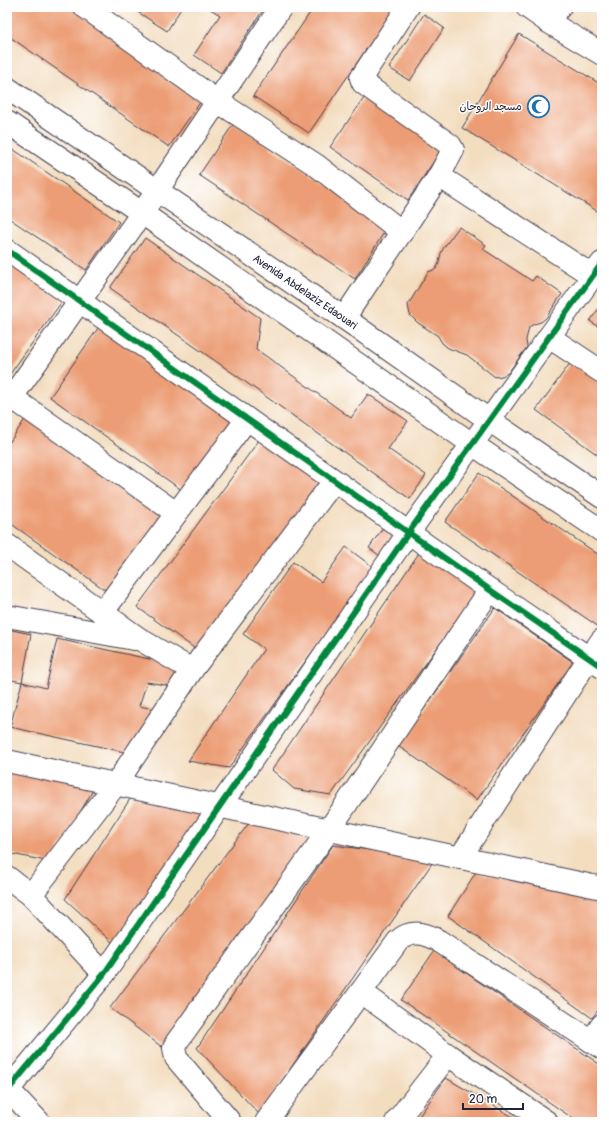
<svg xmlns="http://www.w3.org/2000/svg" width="609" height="1129" font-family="Pangolin,'Playpen Sans Arabic',sans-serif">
<rect width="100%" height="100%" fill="#fff"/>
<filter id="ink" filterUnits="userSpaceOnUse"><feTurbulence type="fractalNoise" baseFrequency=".025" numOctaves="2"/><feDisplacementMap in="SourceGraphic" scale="8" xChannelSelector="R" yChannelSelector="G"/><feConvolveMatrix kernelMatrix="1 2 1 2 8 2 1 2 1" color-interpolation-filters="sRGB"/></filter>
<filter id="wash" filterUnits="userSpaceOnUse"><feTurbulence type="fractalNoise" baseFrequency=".012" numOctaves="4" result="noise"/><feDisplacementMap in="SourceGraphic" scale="16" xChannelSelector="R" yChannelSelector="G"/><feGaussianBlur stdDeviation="0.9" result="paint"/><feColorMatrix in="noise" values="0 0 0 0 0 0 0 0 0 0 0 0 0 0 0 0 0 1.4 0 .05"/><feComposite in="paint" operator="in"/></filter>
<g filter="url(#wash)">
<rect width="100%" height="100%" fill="#f3ddbf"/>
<g id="blocks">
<!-- building -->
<path fill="#ec9d74" d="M7,7H71L203,98L169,147L7,35Z
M130,7H182L167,31Z
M207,7H265L221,73L194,55L220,15Z
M314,7H395L309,133L253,96Z
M424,14L444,28L410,81L389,68Z
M519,34L602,85V214L462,128Z
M369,91L446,143L408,200L330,147Z
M234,123L388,226L355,279L199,175Z
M7,145L119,222L86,270L7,217Z
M459,227L486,245L483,249L532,281L536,276L562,294L546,318L541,322L534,324L529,327L526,340L527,347L508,373L502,376L495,377L467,355L448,348L442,343L438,336L418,323L410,315L408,305L428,272L436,269L439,263L441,253L444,247Z
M145,238L260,318L256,349L351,418L368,394L408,421L388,449L426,475L410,499L237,376L110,288Z
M7,260L63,300L10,374L7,371Z
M602,304V329L590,321Z
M101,324L238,420L186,493L50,397Z
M571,362L602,384V458L536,410Z
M28,415L168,513L111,594L7,521V446Z
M262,436L325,482L201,653L137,607Z
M479,473L602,557V629L445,522Z
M389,519L403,529L383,558L369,548Z
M346,547L373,567L229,768L188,761L264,649L243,634L293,562L321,582Z
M421,550L478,591L331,795L294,789L272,770Z
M495,608L573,662L477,800L398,746Z
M7,629L31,634L22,682L7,679Z
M57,639L181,666L171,686L147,682L139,706L155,709L129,753L10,727L22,682L46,688Z
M7,767L96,785L51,862L7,853V829L9,821H7Z
M132,796L203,814L114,944L65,899Z
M249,823L319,836L162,1047L110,1008Z
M333,845L435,859L259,1114L197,1048Z
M476,872L602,899V1005L592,1018L448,916Z
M434,951L602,1066V1122H578L401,1000Z
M446,1078L513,1117L509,1122H415Z"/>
</g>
</g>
<g filter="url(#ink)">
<use href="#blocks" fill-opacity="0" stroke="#413e4f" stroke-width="1"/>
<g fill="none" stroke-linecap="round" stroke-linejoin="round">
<defs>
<g id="minor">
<path d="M85,7L217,101L316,165L402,232"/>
<path d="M527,7L547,21L602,54"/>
<path d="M547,21L560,7"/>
<path id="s1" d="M7,88L344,318L489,420L602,497"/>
<path d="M7,122L142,213L472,444L602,531"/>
<path d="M439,176L593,276"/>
<path d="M7,250L490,590L602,667"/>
<path d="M344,318L439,176L453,150L450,145L363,83L361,78L408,7"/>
<path d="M549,337L602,372"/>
<path d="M7,394L176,513"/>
<path d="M7,404L142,213L281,7"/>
<path d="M7,545L141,640L192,670"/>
<path d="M102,613L247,419"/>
<path d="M7,616L134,639"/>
<path d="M7,761L602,888"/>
<path d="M460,858L589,658L602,640"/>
<path d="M7,877L31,895L104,974"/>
<path d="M31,895L116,784L192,670L334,481"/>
<path d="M361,992L448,1055L547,1122"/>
<path d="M591,1041L602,1025"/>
<path d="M7,1088L39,1122"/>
<path d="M8,1090L104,974L409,532L602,263"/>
<path d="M230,1122L176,1058L174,1048L176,1043L329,830L490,590"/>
<path d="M266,1122L398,941C411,929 425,933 439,941L602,1048"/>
<path d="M396,1122L448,1055"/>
</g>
</defs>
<!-- minor casing -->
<use href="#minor" stroke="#413e4f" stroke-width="24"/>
<!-- minor -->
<use href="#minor" stroke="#fff" stroke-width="22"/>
<defs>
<path id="cycleway" d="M7,250L490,590L602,667
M8,1090L104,974L409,532L602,263"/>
</defs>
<!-- cycleway casing -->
<use href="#cycleway" stroke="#fff" stroke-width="8"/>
<!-- cycleway -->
<use href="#cycleway" stroke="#00873e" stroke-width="6"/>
</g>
</g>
<!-- icons -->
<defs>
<symbol id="mosque-ring" viewBox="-11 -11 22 22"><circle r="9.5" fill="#fff" stroke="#1f6fb2" stroke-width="1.5"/><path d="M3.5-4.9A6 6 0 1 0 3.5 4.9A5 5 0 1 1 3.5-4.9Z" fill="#1f6fb2"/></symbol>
</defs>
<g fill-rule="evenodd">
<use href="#mosque-ring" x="526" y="94" width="25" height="25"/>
</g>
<g text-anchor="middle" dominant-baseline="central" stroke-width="3" stroke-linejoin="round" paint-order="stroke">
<!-- poi labels -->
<g font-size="11" fill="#22223b" stroke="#fff" text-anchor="end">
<text x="522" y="106">مسجد الروحان</text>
</g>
<!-- street labels -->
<g font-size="11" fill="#22223b" stroke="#fff">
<text stroke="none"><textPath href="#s1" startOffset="361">Avenida Abdelaziz Edaouari</textPath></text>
</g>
</g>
<!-- margin -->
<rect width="609" height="1129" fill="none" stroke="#fff" stroke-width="24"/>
<!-- scale -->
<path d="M463 1103v6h60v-6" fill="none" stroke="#22223b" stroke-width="2"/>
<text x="469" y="1103" font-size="12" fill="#22223b" stroke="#ffffff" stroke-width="3" paint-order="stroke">20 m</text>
</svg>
